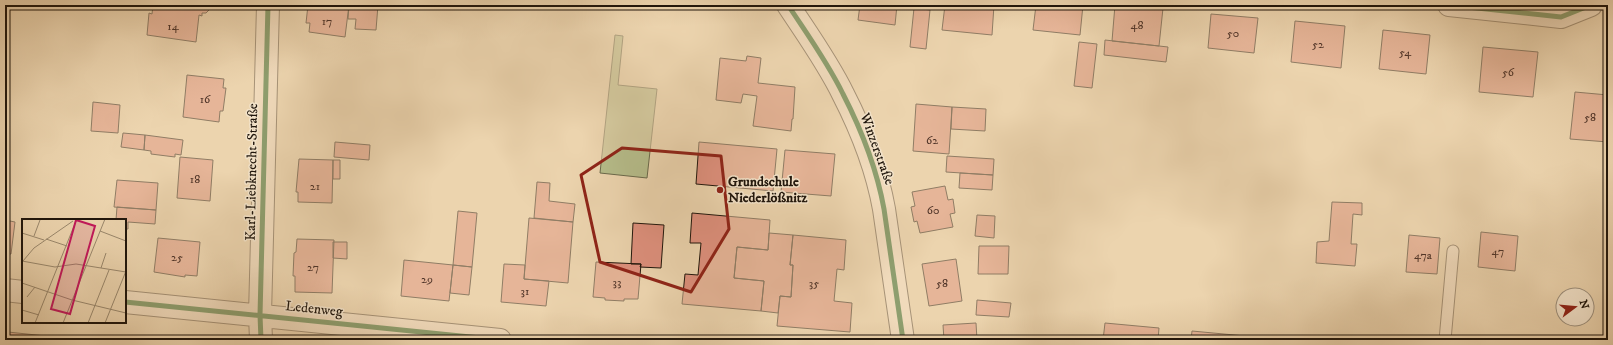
<svg xmlns="http://www.w3.org/2000/svg" width="1613" height="345" font-family="'IM FELL DW Pica',serif">
<rect width="100%" height="100%" fill="#ecd4ae"/>
<filter id="stains"><feTurbulence type="fractalNoise" baseFrequency=".005" numOctaves="4"/><feColorMatrix values="0 0 0 0 .2 0 0 0 0 .09 0 0 0 0 .02 0 0 0 .5 -.17"/></filter>
<radialGradient id="worn" r=".72"><stop offset=".6" stop-color="#630" stop-opacity="0"/><stop offset="1" stop-color="#630" stop-opacity=".3"/></radialGradient>
<!-- green -->
<path fill="#b6bd8b" stroke="#6a694b" d="M615,35L623,36L618,85L657,89L647,178L600,173Z"/>
<!-- building -->
<path fill="#de907d" stroke="#1f150b" d="M153,5H214L206,13H202V16L199,15L196,42L147,35L149,13L152,14Z
M308,5H349L345,37L309,32L310,23H306Z
M349,5H378L376,30L355,29L356,19H348Z
M860,5H897L895,25L858,20Z
M945,5H994L992,35L942,30Z
M1036,5H1083L1080,35L1033,30Z
M1115,5H1149V7L1163,8L1159,46L1112,41Z
M914,8L930,10L926,49L910,47Z
M1211,14L1258,18L1254,53L1208,48Z
M1295,21L1345,26L1341,68L1291,62Z
M1383,30L1430,35L1426,74L1379,69Z
M1105,40L1168,47L1166,62L1104,55Z
M1079,42L1097,44L1092,88L1074,86Z
M1483,47L1538,52L1533,97L1479,92Z
M747,56L761,58L758,83L795,87L793,119H792L791,131L753,126L757,96L743,94L741,103L716,100L720,58L746,61Z
M187,75L224,79L223,88H226L223,111H220L219,122L183,117Z
M1575,92L1608,95V142L1570,139Z
M93,102L120,105L118,133L91,131Z
M916,104L952,107L949,154L913,151Z
M952,107L986,109L985,131L951,129Z
M123,133L145,135L144,150L121,147Z
M145,135L183,140L181,155L175,154V157L151,154V151L144,150Z
M335,142L370,145L369,160L334,157Z
M699,142L777,149L773,191L696,184Z
M785,150L835,154L831,196L781,192Z
M947,156L994,159L993,175L946,172Z
M180,157L213,160L210,201L177,198Z
M299,159L333,160L332,203L298,202V192H296Z
M333,160H340V179H333Z
M960,173L993,175L992,190L959,188Z
M117,180L158,183L156,210L114,207Z
M537,182L550,183L549,201L575,204L573,222L534,218Z
M945,186L948,200L953,199L955,213L950,214L953,227L920,233L917,221L914,222L911,207L915,206L912,192Z
M1332,202L1362,203V215L1353,214L1351,244H1357L1355,266L1316,263L1317,242L1329,241Z
M117,207L156,210L155,224L128,222V229H125V220H116Z
M458,211L477,213L472,267L453,265Z
M692,213L770,220L768,250L737,247L734,278L764,281L761,311L682,304L685,274L698,275L701,243H690Z
M977,215L995,216L994,238L975,236Z
M529,218L573,222L568,283L524,279Z
M5,220L15,222L11,254H5Z
M633,223L664,225L661,268L640,267L641,264H631Z
M1481,232L1518,236L1515,271L1478,267Z
M769,233L793,235L790,265H793L791,297L780,296L778,313L761,311L764,281L734,278L737,247L768,250Z
M793,235L846,240L844,270L837,269L834,301L852,303L850,332L777,326L780,296L791,297L793,265H790Z
M1409,235L1440,238L1437,274L1406,272Z
M158,238L200,242L197,276L185,275V277L154,272Z
M297,239L334,240L332,293L295,292V276H293L294,253L296,252Z
M333,242H347V259L333,258Z
M979,246H1009L1008,274H978Z
M956,259L962,301L929,306L922,264Z
M404,260L453,265L449,301L401,296Z
M596,262L641,264L638,299H624V301L605,300V298L593,297Z
M504,264L525,265L524,279L549,281L546,306L501,302Z
M453,265L472,267L469,295L450,293Z
M977,300L1011,303L1009,317L976,315Z
M976,323L977,340H944L943,325Z
M1105,323L1159,328L1158,340H1103Z
M1192,331L1245,336V340H1191Z
M8,332L55,337V340H7Z"/>
<g fill="none" stroke-linecap="round" stroke-linejoin="round">
<defs>
<path id="service" d="M1445,340L1453,251"/>
<path id="minor" d="M788,5C807,34 828,63 843,94C861,129 877,170 884,209L903,340
M1449,5L1561,17L1591,5
M5,290L23,292
M125,302L500,340
M261,340L260,315L268,5"/>
</defs>
<!-- service casing -->
<use href="#service" stroke="#524534" stroke-width="13"/>
<!-- minor casing -->
<use href="#minor" stroke="#524534" stroke-width="24"/>
<!-- service -->
<use href="#service" stroke="#f3e3ca" stroke-width="11"/>
<!-- minor -->
<use href="#minor" stroke="#f3e3ca" stroke-width="22"/>
<defs>
<path id="cycleway" d="M788,5C807,34 828,63 843,94C861,129 877,170 884,209L903,340
M1449,5L1561,17L1591,5
M125,302L500,340
M261,340L260,315L268,5"/>
</defs>
<!-- cycleway casing -->
<use href="#cycleway" stroke="#f3e3ca" stroke-width="8"/>
<!-- cycleway -->
<use href="#cycleway" stroke="#1b5e20" stroke-width="5"/>
</g>
<!-- marked area -->
<path d="M0 0H1613V345H0ZM622,148L721,156L729,229L691,292L600,262L581,175Z" fill="#ecd4ae" fill-opacity=".55" fill-rule="evenodd"/>
<path fill="none" stroke="#8f2418" stroke-width="3" stroke-linejoin="round" d="M622,148L721,156L729,229L691,292L600,262L581,175Z"/>
<!-- markers -->
<circle fill="#8f2418" stroke="#f3e3ca" stroke-width="1.5" cx="720" cy="190" r="4"/>
<g text-anchor="middle" dominant-baseline="central" stroke-width="3" stroke-linejoin="round" paint-order="stroke">
<!-- number labels -->
<g font-size="12" fill="#4f3428">
<text x="327" y="21">17</text>
<text x="1137" y="25">48</text>
<text x="173" y="26">14</text>
<text x="1233" y="33">50</text>
<text x="1318" y="44">52</text>
<text x="1405" y="52">54</text>
<text x="1508" y="72">56</text>
<text x="205" y="99">16</text>
<text x="1590" y="117">58</text>
<text x="932" y="140">62</text>
<text x="195" y="179">18</text>
<text x="315" y="186">21</text>
<text x="933" y="210">60</text>
<text x="1498" y="251">47</text>
<text x="1423" y="255">47a</text>
<text x="177" y="257">25</text>
<text x="313" y="267">27</text>
<text x="427" y="279">29</text>
<text x="617" y="282">33</text>
<text x="814" y="283">35</text>
<text x="942" y="283">58</text>
<text x="525" y="291">31</text>
</g>
<!-- street labels -->
<g font-size="14" fill="#1f150b" stroke="#f3e3ca">
<text transform="translate(877 149) rotate(70)">Winzerstraße</text>
<text transform="translate(252 172) rotate(-89)">Karl-Liebknecht-Straße</text>
<text transform="translate(314 309) rotate(6)">Ledenweg</text>
</g>
<!-- poi labels -->
<g font-size="14" font-weight="bold" fill="#1f150b" stroke="#f3e3ca" text-anchor="start">
<text x="728" y="182">Grundschule<tspan x="728" dy="16">Niederlößnitz</tspan></text>
</g>
</g>
<!-- overview -->
<g transform="translate(22 219)">
<rect width="104" height="104" fill="#ecd4ae"/>
<path fill="none" stroke="#9a886d" stroke-width="1" d="M47,0H61M78,12L104,22M0,14L22,21M12,17L18,1M24,20L45,27M0,42L33,48L54,45L104,53M1,42L12,29L51,2M79,49L84,34M0,64L50,81L104,94M5,78L13,68M0,91L17,96M13,104L54,2M41,104L83,0M66,104L87,51M83,104L104,52"/>
<path fill="#c2185b" fill-opacity="0.15" stroke="#c2185b" stroke-width="2" d="M54,1L73,7L48,95L29,90Z"/>
<rect width="104" height="104" fill="none" stroke="#1f150b" stroke-width="2"/>
</g>
<!-- margin -->
<rect width="1613" height="345" fill="none" stroke="#ecd4ae" stroke-width="20"/>
<rect x="6" y="6" width="1601" height="333" fill="none" stroke="#1f150b" stroke-width="2"/>
<rect x="10" y="10" width="1593" height="325" fill="none" stroke="#1f150b"/>
<!-- north arrow -->
<g transform="translate(1575 307) rotate(74)"><circle r="19" fill="#f3e3ca" stroke="#9e917e"/>
<path d="M0-3L7 15L0 10L-7 15Z" fill="#8f2418"/>
<text y="-6" font-size="11" font-weight="bold" text-anchor="middle" fill="#1f150b">N</text>
</g>
<rect width="100%" height="100%" filter="url(#stains)"/>
<rect width="100%" height="100%" fill="url(#worn)"/>
</svg>
